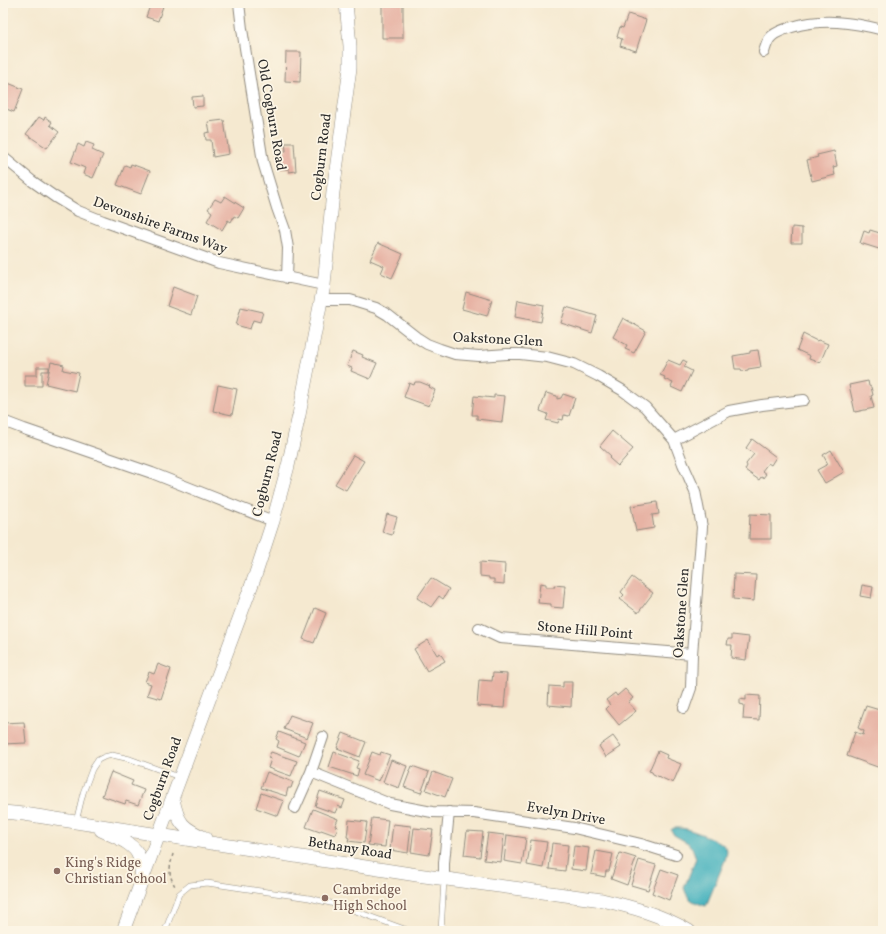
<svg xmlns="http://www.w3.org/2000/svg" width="886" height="934" font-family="Vollkorn,serif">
<rect width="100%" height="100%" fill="#fcf5e5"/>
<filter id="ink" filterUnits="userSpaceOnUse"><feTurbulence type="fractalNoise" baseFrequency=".025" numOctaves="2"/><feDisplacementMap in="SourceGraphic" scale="8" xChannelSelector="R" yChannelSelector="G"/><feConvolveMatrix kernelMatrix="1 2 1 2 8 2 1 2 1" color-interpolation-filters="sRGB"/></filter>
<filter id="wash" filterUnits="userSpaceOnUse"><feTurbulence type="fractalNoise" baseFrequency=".012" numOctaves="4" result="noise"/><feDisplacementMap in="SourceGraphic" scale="16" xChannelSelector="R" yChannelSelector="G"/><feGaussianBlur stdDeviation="0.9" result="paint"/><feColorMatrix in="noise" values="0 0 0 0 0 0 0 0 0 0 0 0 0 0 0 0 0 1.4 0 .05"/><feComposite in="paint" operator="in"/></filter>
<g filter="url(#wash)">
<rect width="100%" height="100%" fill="#f5e9d0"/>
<!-- water -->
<path fill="#42b1bd" stroke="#366e74" d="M674,828C678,828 682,828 686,829C694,831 722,841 726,848C728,852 726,857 725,860L706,906C694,902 688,901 684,888L696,858L693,850L688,843L674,835L671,830Z"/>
<g id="blocks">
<!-- building -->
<path fill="#e7b3a4" d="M151,3H164L158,21L146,17Z
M382,3H403V38H382Z
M628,14L646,20L636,51L620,46L622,39L617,37L620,27L623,28Z
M286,52H301L300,82L285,81Z
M3,81L23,89L14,112L4,108L7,100L3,99Z
M203,96V106L193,107L192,97Z
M39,117L44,120L45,117L52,122L50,125L59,132L47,148L26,134Z
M224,120L229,154L213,157L211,140H206L205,133L210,132L208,122Z
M86,142L94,145L92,150L103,155L93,178L83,174L85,168L71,162L78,144L84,147Z
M285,143H294L296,171L289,172V169H279L277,152L286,151Z
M834,151L837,166L833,167L835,175L812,181L807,160L818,157L817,155Z
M131,164L150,171L141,194L117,185L125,165L130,167Z
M225,196L244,208L238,218L234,216L231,222L228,220L222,230L207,221L212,212L208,209L215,199L221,202Z
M792,227L802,228V243H791Z
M870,230L883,234L879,249L860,243L864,231L869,233Z
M378,243L403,254L392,278L381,273L384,266L370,260Z
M173,287L197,296L191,315L167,306Z
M466,292L492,300L487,316L462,309Z
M518,300L544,305L541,322L515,317Z
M241,307L263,312L260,322L253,320L250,329L236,325Z
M566,307L597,316L592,333L561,323Z
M623,318L646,331L634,353L625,349L627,345L613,337Z
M803,334L817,341L818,340L828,344L820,363L809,359L810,356L797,350Z
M758,350L761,367L748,369V370L742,371L741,369H735L733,356L750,353V351Z
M353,351L363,355L362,357L377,363L370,379L351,371L352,368L347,366Z
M668,360L680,365L683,360L687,362L684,367L692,371L682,392L671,387L673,383L664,379L665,377L660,375Z
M51,362L64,365L63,370L79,373L75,391L46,384Z
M37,367H49V371H42V386H25V375H37Z
M868,381L869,386L871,387L873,395L871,396L874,408L855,412L849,385Z
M415,382H420L430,386L429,387L435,390L429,406L404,397L409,383L414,385Z
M218,385L237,389L232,415L213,411Z
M546,393L557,396V399L561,398L563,394L575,398L569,416L564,415L563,420L559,419L558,423L546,420L548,414L540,411Z
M494,395L505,396L502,422L477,419V415H472L474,396L494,398Z
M612,431L633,449L618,466L609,458L611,456L600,446Z
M752,439L776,457L771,465L768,463L762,471L766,474L763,478L761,477L759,480L745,470L747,466L746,464L754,454L746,448Z
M831,450L844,472L825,483L817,470L828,464L823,455Z
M353,455L364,461L346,490L335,484Z
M657,502L659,514L652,515L654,528L636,531L631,506Z
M387,514L397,517L392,535L382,532Z
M750,514L771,515V539H749Z
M480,562L505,564L504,584L494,583V579H489V577L480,576Z
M734,574L756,575L754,601L733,599Z
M632,577L653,593L638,613L620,599L624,595L621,592Z
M431,578L449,589L443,599L439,596L431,607L417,598Z
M540,583L546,584V587H555L554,585L565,586L563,608L551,607V604L538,603Z
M862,585L873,587L871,598L860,596Z
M315,608L326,613L314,643L303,639Z
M732,635L749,637L746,660L731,658L732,645H727L728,639H732Z
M428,640L437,655L440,653L445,661L427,671L414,649Z
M158,664L171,669L161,699L147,695L151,684L145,682L149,672L154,674Z
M493,673L507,674L504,708L477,706L479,680L492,681Z
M563,682H572L571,707L548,705L549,686L563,687Z
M625,689L633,698L628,702L636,711L619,725L606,709L610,705L606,700L615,693L617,696Z
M746,695L760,696L759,720L743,719L744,705L740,704V699L746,700Z
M866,706L883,711V769L847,756L855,732L863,735L864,731L858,728Z
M290,715L313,723L307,738L284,729Z
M24,722L26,743L3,744V723Z
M279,732L305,742L299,756L277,747L279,741L276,739Z
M343,733L366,742L360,757L337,748Z
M613,736L621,747L606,757L599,746Z
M658,751L667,755L666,758L681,764L673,783L653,774L652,772L649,771Z
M271,752L297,761L291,776L268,768L271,759L268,758Z
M334,752L359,761L356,768L359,769L357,776L329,767Z
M372,752L380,755L381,752L390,755L379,781L363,775Z
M391,760L407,766L399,788L383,782Z
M412,766L429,772L421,793L404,787Z
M111,772L133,781L131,785L144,790L138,805L126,801L125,804L102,796Z
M267,772L293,782L291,788H288L286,796L261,788Z
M433,772L452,779L445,797L426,790Z
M320,791L345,800L342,808L338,806L335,813L315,806Z
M261,793L284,801L278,816L256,808Z
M313,809L338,819L335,826L338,827L335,835L321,830L320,832L306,827Z
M372,818L388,820L385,847L368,845Z
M349,820L367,822L364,843L348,841L349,838L347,837Z
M393,824L411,826L408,853L390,850Z
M414,828L433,830L429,855L411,852Z
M467,831L483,832L480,857L464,855Z
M488,833L504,835L501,862L484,860Z
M507,835L526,838L522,864L504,861Z
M531,840L547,842L543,868L527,865Z
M552,843L568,845L565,871L549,869Z
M574,846L589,848L586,871L571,869Z
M596,851L613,854L609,871H606L605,877L591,874Z
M620,853L636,858L627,885L611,879Z
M639,860L656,865L648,890L631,885Z
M661,869L678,875L669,900L652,893Z"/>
</g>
</g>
<g filter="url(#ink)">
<use href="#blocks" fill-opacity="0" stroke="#908a7e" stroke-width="1"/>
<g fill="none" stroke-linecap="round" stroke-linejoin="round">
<defs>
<path id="service" d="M76,822L83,793L92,769L98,760L104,757L112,755L130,759L179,777
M165,931L179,894L190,885L207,883L309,898L339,905L407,930L418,931
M441,931L444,880"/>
<path id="minor" d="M239,3L242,29L263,162L277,208L285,230L288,248L287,278
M764,52C766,46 767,40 772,36C778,31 785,29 792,27C823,18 852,22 883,30
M3,157L32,181L55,197L78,211L103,221L219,263L324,285
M321,300H350L376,308L388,315L416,337L427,344L440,349L455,354L479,356L507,354H520L547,357L574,364L598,376L622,390L645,407L674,440L683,464L695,491L702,527L692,654L691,688L684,708
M3,421L24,429L152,473L273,521
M674,440L729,411L762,405L804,400
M479,628L500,638L692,654
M311,772L390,804L432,812L474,813L574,828L641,844L676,855
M295,808L311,772L323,737
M444,879V863L449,812"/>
<path id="tertiary" d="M173,799C178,824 183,828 205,838
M3,812L24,814L417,875L602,900C632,907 662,915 689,931
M101,830C113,836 135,843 139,857C141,864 141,872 142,879
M123,931L255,576L273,521L288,466L299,415L324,285L333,192L350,68V46L346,3"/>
</defs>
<!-- service casing -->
<use href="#service" stroke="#908a7e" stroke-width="6"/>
<!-- minor casing -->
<use href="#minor" stroke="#908a7e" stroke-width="12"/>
<!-- tertiary casing -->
<use href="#tertiary" stroke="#908a7e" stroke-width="14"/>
<!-- path -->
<path stroke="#908a7e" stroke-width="1.5" stroke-dasharray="3 3" stroke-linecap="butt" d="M173,854C169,870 168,874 176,888"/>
<!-- service -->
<use href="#service" stroke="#fff" stroke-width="5"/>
<!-- minor -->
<use href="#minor" stroke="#fff" stroke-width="10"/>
<!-- tertiary -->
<use href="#tertiary" stroke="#fff" stroke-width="13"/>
</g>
</g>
<!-- markers -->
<g fill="#8d6e63" stroke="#fcf5e5" stroke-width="1.5">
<circle cx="57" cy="871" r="4"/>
<circle cx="325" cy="898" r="4"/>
</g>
<g text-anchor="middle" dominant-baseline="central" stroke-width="3.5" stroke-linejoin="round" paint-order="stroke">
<!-- street labels -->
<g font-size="14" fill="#2b2b2b" stroke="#fcf5e5">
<text transform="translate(271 115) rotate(80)">Old Cogburn Road</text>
<text transform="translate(322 157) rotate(-83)">Cogburn Road</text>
<text transform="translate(160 226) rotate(20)">Devonshire Farms Way</text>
<text transform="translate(498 340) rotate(3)">Oakstone Glen</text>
<text transform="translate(268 474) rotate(-76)">Cogburn Road</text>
<text transform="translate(682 613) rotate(-86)">Oakstone Glen</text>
<text transform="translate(585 631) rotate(5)">Stone Hill Point</text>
<text transform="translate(163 779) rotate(-70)">Cogburn Road</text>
<text transform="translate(566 814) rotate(10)">Evelyn Drive</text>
<text transform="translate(350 849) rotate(9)">Bethany Road</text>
</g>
<!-- education labels -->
<g font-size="14" fill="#785e54" stroke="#fcf5e5" text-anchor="start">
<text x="65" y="863">King's Ridge<tspan x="65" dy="16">Christian School</tspan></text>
<text x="333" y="890">Cambridge<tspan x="333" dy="16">High School</tspan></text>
</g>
</g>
<!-- margin -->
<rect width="886" height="934" fill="none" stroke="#fcf5e5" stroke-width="16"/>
</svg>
